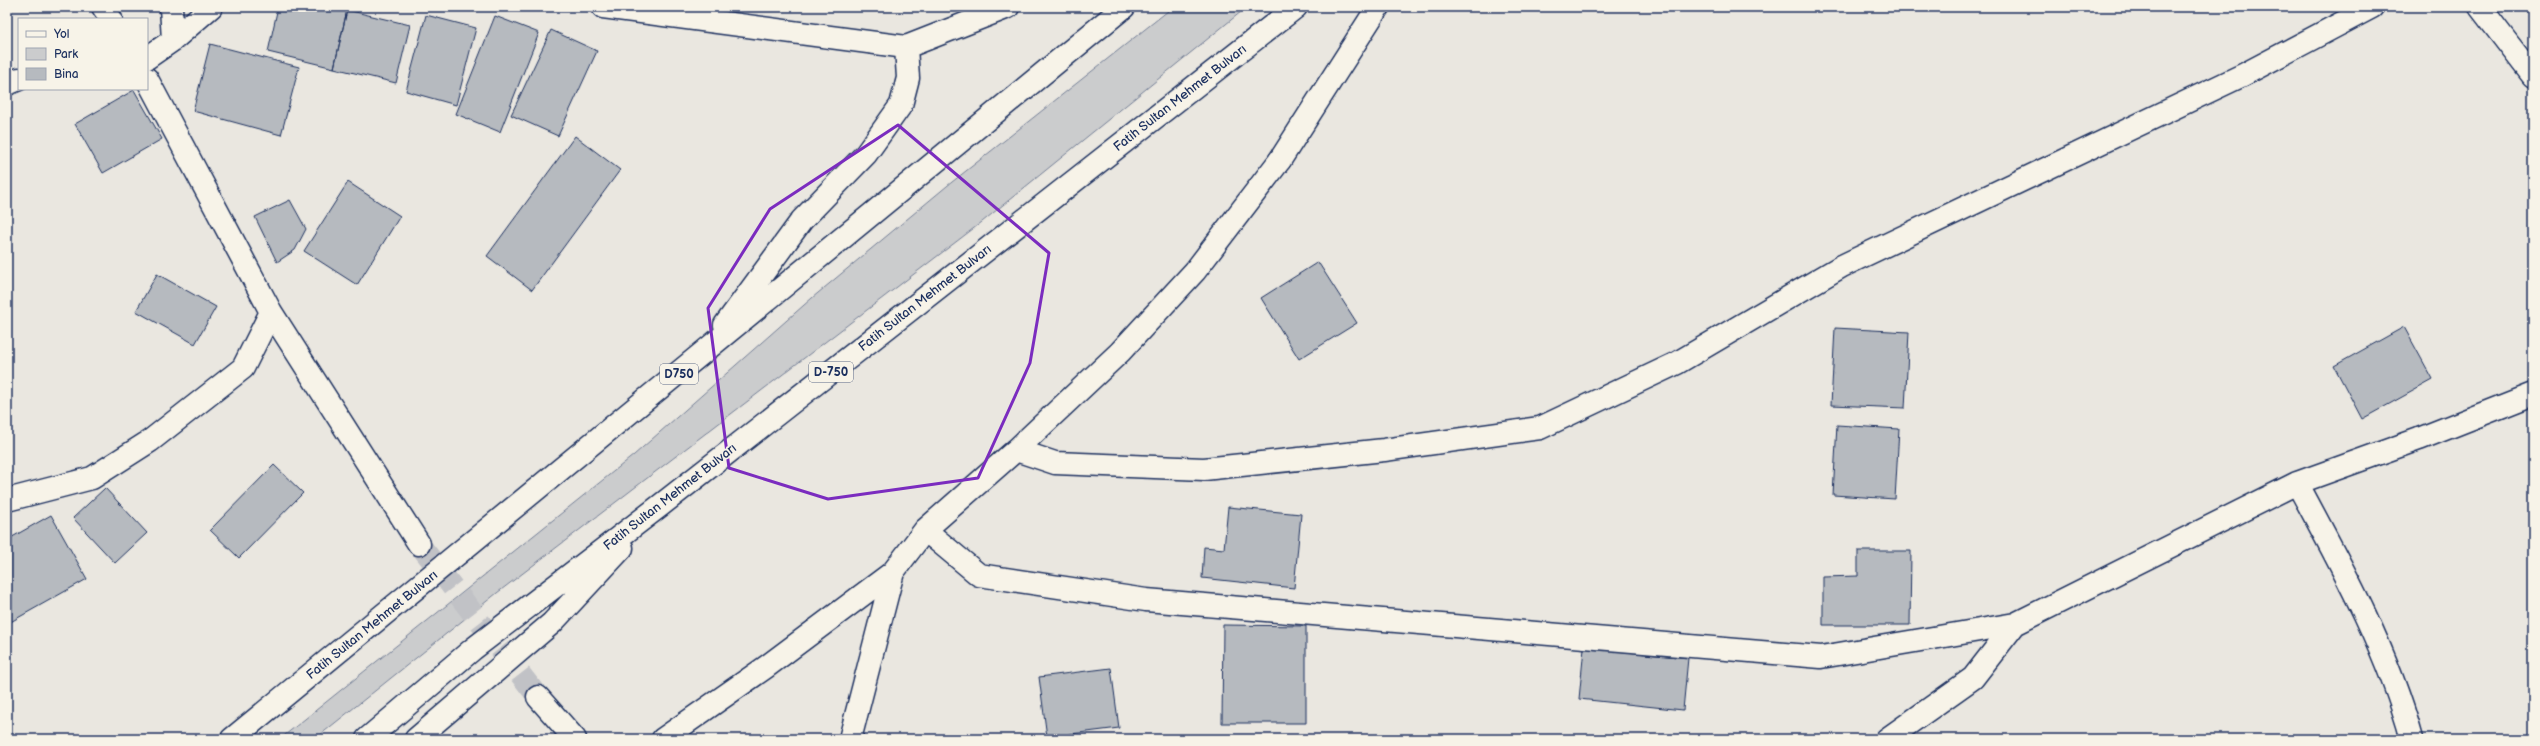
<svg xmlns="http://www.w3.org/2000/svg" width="2540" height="746" font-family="'Balsamiq Sans',sans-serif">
<rect width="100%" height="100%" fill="#eae7e0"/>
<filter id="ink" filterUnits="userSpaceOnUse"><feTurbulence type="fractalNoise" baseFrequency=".025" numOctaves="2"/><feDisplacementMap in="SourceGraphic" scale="8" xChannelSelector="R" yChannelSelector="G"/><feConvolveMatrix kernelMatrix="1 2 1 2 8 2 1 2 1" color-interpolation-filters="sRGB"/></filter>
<g filter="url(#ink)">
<!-- green -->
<path fill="#cbcccd" stroke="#737e96" d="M1173,7H1247L982,222L497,593L315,739H280L634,455L812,298L947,186Z"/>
<!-- building -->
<path fill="#b6babf" stroke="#1b2f5e" d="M278,7H334L347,10L334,68L268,52Z
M347,10L410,25L396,83L334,68Z
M426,15L476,28L456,105L406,91Z
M495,16L539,33L500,132L456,114Z
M551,30L597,51L558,136L511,115Z
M210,44L299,67L281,135L193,111Z
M134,90L162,139L103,173L75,124Z
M575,136L620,170L532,290L487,256Z
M348,182L400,216L357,285L304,251Z
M290,200L306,229L295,250L277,262L255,217Z
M1318,262L1357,323L1299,359L1261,298Z
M157,274L216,307L195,344L136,311Z
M2404,327L2433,380L2362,419L2334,366Z
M1835,328L1909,332L1905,408L1831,405Z
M1837,425L1899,429L1895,499L1833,495Z
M274,465L303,493L239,558L210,530Z
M105,488L147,533L115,563L73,518Z
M1228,507L1301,514L1294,588L1202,578L1204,547L1224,549Z
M51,515L87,579L7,624V540Z
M1858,551H1911L1910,625H1823V577L1858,576Z
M1223,625L1306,626V723H1222Z
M1584,648L1688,658L1683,710L1579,699Z
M1111,668L1119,728L1047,737L1039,677Z"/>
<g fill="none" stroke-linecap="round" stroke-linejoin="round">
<!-- minor-tunnel -->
<path stroke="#c1c2c6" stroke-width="22" stroke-dasharray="22 11" stroke-linecap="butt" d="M419,544L538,697"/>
<defs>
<path id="minor" d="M103,7L111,19
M171,7L173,40
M603,7L906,47
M2480,7L2533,76
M147,58L173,40L211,7
M147,79L271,312L419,544
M7,84L19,79
M1016,450L1055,463L1204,469L1384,450L1540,428L1677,363L1842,266L2243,75L2372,7
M2297,483C2341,565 2387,648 2412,739
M7,500L92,478L150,441L243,368L271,312
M925,530L979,575L1146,600L1821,657L2015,624L2297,483L2419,439L2533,394
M538,697L575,739
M663,739L766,667L893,572
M850,739L893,572L925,530L1016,450L1120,352L1195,271L1280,160
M1887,739L1973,678L2015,624"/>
<path id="highway" d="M1280,160L1378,7
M725,325L802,220L866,154L901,105L908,78L906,47L1008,7
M232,739L1124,7
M367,739L473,649L661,505L1296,7
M416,739L552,623L622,548"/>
</defs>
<!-- minor casing -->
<use href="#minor" stroke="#1b2f5e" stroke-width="25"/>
<!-- highway casing -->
<use href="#highway" stroke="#1b2f5e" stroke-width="25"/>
<!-- minor -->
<use href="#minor" stroke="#f7f3e8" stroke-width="22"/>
<!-- highway -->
<use href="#highway" stroke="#f7f3e8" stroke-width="22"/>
</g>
</g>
<!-- marked area -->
<path fill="none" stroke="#7b2cbf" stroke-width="3" stroke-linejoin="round" d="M898,125L1049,253L1030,363L978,478L828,499L729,468L708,308L770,209Z"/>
<g text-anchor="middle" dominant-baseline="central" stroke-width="3.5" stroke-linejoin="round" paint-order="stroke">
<!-- shield labels -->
<g fill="#f7f3e8" stroke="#5d6a87" stroke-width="1">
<rect x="809" y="362" width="44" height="20" rx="3"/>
<rect x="660" y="364" width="38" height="20" rx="3"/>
</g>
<g font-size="12" font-weight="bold" fill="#1b2f5e">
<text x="831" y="372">D-750</text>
<text x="679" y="374">D750</text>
</g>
<!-- street labels -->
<g font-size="13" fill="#1b2f5e" stroke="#f7f3e8">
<text transform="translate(1180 98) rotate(-38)">Fatih Sultan Mehmet Bulvarı</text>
<text transform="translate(925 298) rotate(-38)">Fatih Sultan Mehmet Bulvarı</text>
<text transform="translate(670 497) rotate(-38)">Fatih Sultan Mehmet Bulvarı</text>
<text transform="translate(372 625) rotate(-39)">Fatih Sultan Mehmet Bulvarı</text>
</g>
</g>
<!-- margin -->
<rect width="2540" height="746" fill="none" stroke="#f7f3e8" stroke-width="24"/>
<rect x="12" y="12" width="2516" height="722" fill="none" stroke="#1b2f5e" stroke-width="1.5" filter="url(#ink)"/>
<!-- legend -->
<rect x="18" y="18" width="130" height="72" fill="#f7f3e8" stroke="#9fa5b1"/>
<rect x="26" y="31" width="20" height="6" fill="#f7f3e8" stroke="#9fa5b1"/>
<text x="54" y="38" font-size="12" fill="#1b2f5e">Yol</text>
<rect x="26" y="48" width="20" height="12" fill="#cbcccd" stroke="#9fa5b1"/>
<text x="54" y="58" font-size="12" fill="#1b2f5e">Park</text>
<rect x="26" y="68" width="20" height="12" fill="#b6babf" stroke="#9fa5b1"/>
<text x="54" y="78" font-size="12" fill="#1b2f5e">Bina</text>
</svg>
